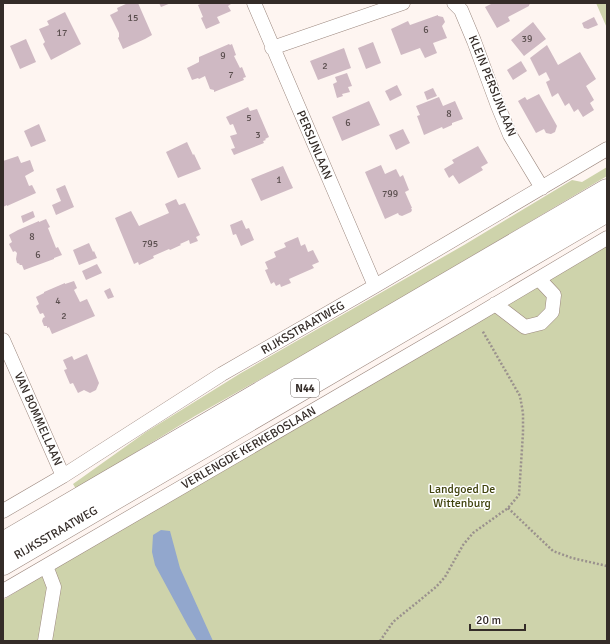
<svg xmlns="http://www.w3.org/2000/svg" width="610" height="644" font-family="Signika,sans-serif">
<rect width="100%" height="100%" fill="#fef5f1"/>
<!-- green -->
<path fill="#ced3ab" d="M596,3H607V28Z
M607,167V176L349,329L195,416L76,489L73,484L146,432L241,373L464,245L572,180L582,182Z
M607,245V641H3V600L130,522Z"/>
<!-- water -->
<path fill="#92a7cd" d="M161,530L170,531L180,568L213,641H197L188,626L155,565L152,552L153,535Z"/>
<!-- building -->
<path fill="#cfb9c3" d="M128,3H138L152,35L145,39L123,49L118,38L119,37V33L110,15L118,11L117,8Z
M159,3H171L161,7Z
M203,3H231V4L228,6L231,11L217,17L220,23L206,29L201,18L203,17L198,5Z
M493,3H531L529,5V6L508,17L510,21L497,28L485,7Z
M65,12L81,44L51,60L43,44L45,42L39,29L49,25L47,21Z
M438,15V16L443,17L445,22L442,26L447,38L433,43L437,53L425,58L420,48L401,55L391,29L408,21L410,25Z
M594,17L598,25L588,29L584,28L582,23Z
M533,22L546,39L524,56L511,40Z
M26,39L36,62L20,69L10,46Z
M373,42L381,63L366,69L358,48Z
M229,44L230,45L232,44L236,55L234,56L240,68L242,67L246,77L243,78L244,80L214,92V90L210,89L205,76L199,79L198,78L192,80L187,68L199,62V57Z
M547,45L558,65L580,52L596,79L586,86L594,100L590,103L594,110L583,117L578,109L574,112L569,103L565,106L558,93L552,97L546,82L550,80L546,72L539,76L530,58Z
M344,48L351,68L318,80L310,61Z
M521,61L527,71L513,80L507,70Z
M347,73L352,86L348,87L350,92L342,94L343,96L337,98L333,84L337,82L335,77Z
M397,85L402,95L390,101L385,91Z
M433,88L437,96L427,100L424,92Z
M539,94L557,126L555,132L551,134L546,133L544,129L536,133L518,101L525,97L527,100Z
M439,97L443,106L455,101L463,119L452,123V125L443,129L442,127L424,135L417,116L420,115L416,106Z
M369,101L380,125L342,141L332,117Z
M248,107L250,111L257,109L269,137L265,139L266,140L263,141L264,143L234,155L231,149L235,148L230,136L237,134L233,124L230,125L226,117Z
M39,124L46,141L31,147L24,131Z
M403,129L410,143L396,150L389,135Z
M187,142L193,155L194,154L201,169L178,178L166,152Z
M478,146L488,163L481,167L483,170L459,184L453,175L449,178L444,169L454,163L452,160Z
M18,156L21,163L30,160L34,171L25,176L29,186L32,185L36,193L7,206V205L3,207V161Z
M381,165L385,174L396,169L400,177L403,175L409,190L405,192L412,208H411L412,210L411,212L402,216L399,215L398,213L385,219L365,172Z
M283,166L293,188L261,201L251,179Z
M65,185L74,207L56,215L52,205L61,201L56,189Z
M176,199L179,205L185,203L200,235L196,237L198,241L190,244L189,240L180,244L181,245L170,250L169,249L153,256L154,258L139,265L138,262L134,264L115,218L131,211L139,226L169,213L165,204Z
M33,211L35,217L23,223L21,216Z
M46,219L50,227L48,228L56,248L58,247L62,255L54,258V259L24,270L22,265H19L20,264L17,263L16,259L17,253L15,251L13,252L9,244L12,242L9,235L18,230L39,221V222Z
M242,220L246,229L249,228L254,240L241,246L236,234L233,235L230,225Z
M298,237L301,246L305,244L308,252L313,250L319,262L312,265L314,268L289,279L291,283L281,287L280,284L276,286L274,282L271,284L265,270L268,269L265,262L276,257L274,252L286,247L284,243Z
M89,243L93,252L94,251L97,258L79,265L73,250Z
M97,264L102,273L86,280L82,271Z
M74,281L77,288L74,290L80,302L87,299L95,316L52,334L49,327L47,328V326H44L42,321L43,318L45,317L43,313L40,314L36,306L39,304L36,297L44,293V292L65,283V284Z
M110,288L114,297L108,299L104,291Z
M87,354L99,383L96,390L90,393L84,390L78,393L73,383L70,384L64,370L67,369L63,360L72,356L74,360Z"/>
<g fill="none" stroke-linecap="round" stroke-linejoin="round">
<defs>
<path id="street" d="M254,3L375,286
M454,3L461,10L474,41L498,106L510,135L542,188
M272,48L403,3
M495,304L525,327L541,323L552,312L554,295L539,279
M3,340L63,476
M3,511L63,476L222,374L375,286L607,149
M3,591L474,317L607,238
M45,641L54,587L46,566"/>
<path id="primary" d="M3,543L607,190
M3,564L607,211"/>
</defs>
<!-- street casing -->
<use href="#street" stroke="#9c887f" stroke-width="15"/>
<!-- primary casing -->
<use href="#primary" stroke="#9c887f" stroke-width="23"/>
<!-- path -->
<path stroke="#9a918d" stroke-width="2.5" stroke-dasharray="2 2" stroke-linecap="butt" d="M508,508L553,551L572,558L607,566
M380,641L393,622L436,587L445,577L463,545L473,533L508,508L519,495L523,433V413L520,396L482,330"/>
<!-- street -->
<use href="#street" stroke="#fff" stroke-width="14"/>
<!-- primary -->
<use href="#primary" stroke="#fff" stroke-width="22"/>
</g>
<g text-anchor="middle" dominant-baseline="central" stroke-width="3" stroke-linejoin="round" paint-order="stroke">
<!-- number labels -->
<g font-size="10" fill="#5b4f4f">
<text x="133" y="18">15</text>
<text x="426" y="30">6</text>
<text x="62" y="33">17</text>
<text x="527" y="39">39</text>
<text x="223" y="56">9</text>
<text x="325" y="66">2</text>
<text x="231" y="75">7</text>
<text x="449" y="114">8</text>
<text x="249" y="118">5</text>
<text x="348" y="123">6</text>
<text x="258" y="135">3</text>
<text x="279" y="180">1</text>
<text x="390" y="194">799</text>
<text x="32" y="237">8</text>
<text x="150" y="244">795</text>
<text x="38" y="255">6</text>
<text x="58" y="301">4</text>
<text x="64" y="316">2</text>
</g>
<!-- shield labels -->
<rect fill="#fff" stroke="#716b68" stroke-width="1" x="291" y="379" width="28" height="18" rx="3"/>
<g font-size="11" font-weight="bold" fill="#342c28">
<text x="305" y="388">N44</text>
</g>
<!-- street labels -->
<g font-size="12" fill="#342c28" stroke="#fff">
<text transform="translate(492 86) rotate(68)">KLEIN PERSIJNLAAN</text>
<text transform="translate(314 145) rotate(67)">PERSIJNLAAN</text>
<text transform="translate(303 328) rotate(-30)">RIJKSSTRAATWEG</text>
<text transform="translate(38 419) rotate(66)">VAN BOMMELLAAN</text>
<text transform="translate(249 448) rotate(-30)">VERLENGDE KERKEBOSLAAN</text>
<text transform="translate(56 533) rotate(-30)">RIJKSSTRAATWEG</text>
</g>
<!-- park labels -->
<g font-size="12" fill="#40430e" stroke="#fff">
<text x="462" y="489">Landgoed De<tspan x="462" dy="14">Wittenburg</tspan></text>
</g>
</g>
<!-- border -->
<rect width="610" height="644" fill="none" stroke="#342c28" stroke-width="8"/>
<!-- scale -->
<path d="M470 624v6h55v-6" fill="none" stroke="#342c28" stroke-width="2"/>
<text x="476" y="624" font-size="12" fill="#342c28" stroke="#ffffff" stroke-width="3" paint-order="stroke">20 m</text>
</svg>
